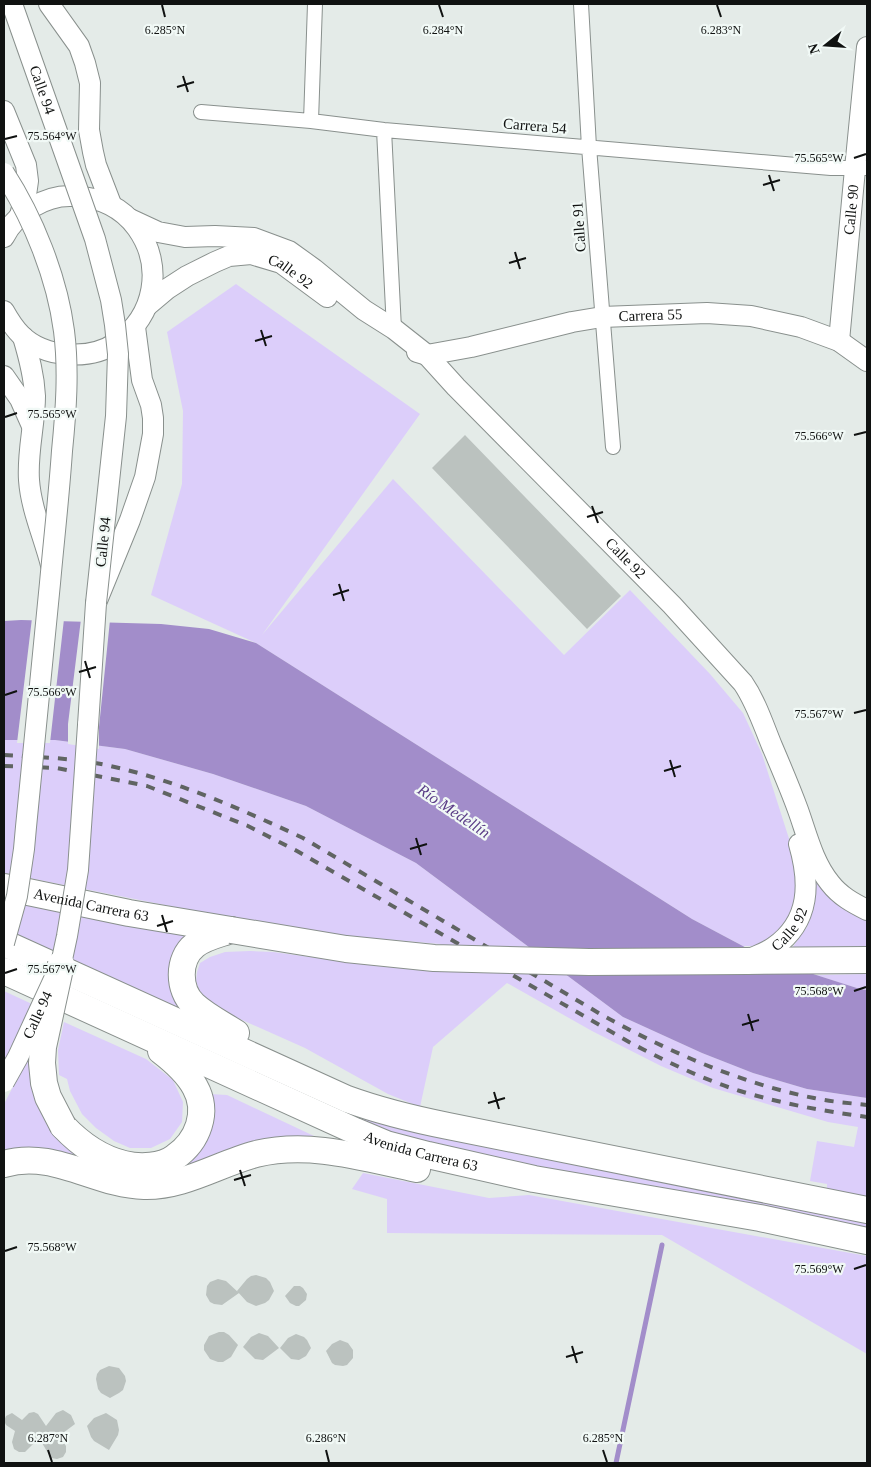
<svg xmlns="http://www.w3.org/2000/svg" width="871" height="1467" font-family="Georgia,serif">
<rect width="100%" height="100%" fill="#e4ebe8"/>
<!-- green -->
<path fill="#dccefa" d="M236,284L420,414L262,635L393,479L564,655L630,590L710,674L743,713L762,754L792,848L799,879L793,913L777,933L756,946H743L692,919L256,643L151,595L182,484L183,411L167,332Z
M4,740H55L125,749L213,774L306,806L416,863L623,1017L702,1053L753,1073L807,1089L867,1098V1200L827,1192V1184L810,1181L817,1141L854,1147L858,1127L828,1122L713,1088L661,1066L592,1031L507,983L433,1047L420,1107L388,1094L305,1048L222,1011L205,999L199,990L196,981L197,972L200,963L210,957L225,952L250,951L273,952L377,966L438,970L487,971L440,944L337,935L235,919L4,873Z
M810,866L867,920V946L792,948L807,927L812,907Z
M4,899L187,936L189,1016L4,931Z
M867,974V990L860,989L816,975Z
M4,991L32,1004L4,1065Z
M64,1022L146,1059L173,1080L183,1102L182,1122L170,1139L151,1148H130L114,1141L96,1128L82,1114L70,1091L67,1079L59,1075L58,1050Z
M27,1060L32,1062L98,1164L4,1156V1104Z
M284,1080L867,1219V1231L476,1158L389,1132L308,1098Z
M209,1094L227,1095L331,1144L183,1175V1164Z
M363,1173L489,1198L529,1195L867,1256V1354L662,1235L387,1233V1199L352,1189Z"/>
<!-- water -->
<path fill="#a28dca" d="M21,620L161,624L209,629L256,643L692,919L756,953L810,973L860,989L867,990V1098L807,1089L753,1073L702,1053L623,1017L416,863L306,806L213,774L125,749L55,740H4V621Z"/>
<!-- pier -->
<path fill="#e4ebe8" d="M32,618L64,619L50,743H17Z
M81,619L110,620L99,727V749L68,744V724Z"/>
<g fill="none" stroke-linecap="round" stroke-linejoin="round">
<!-- stream -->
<path stroke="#a28dca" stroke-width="5" d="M616,1463L662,1245"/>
</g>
<!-- building -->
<path fill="#bbc2bf" d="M465,435L621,596L587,629L432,468Z
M256,1275L266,1278L270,1282L274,1291L269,1300L265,1303L256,1306L247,1302L237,1291L247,1279L251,1276Z
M218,1279L226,1281L239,1293L222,1305L214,1304L210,1302L206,1295L207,1286L210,1282Z
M294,1286H300L303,1288L307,1294L306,1300L299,1306H296L290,1303L285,1296Z
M219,1332H224L229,1335L238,1345L231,1357L223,1362H218L210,1359L204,1350V1345L209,1336Z
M259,1333L268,1336L279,1348L263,1360L255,1359L243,1347L251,1337Z
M296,1334L304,1337L307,1340L311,1348L306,1356L299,1360L291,1359L280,1348L288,1338Z
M340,1340L348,1343L353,1350V1358L347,1365L343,1366L335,1365L332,1363L326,1351L332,1344Z
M109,1366L119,1368L125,1376L126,1381L123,1390L119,1393L110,1398L101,1393L98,1389L96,1379L97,1374L100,1370Z
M63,1410L71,1415L75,1424L59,1436L66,1446V1452L63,1457L57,1459L51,1458L39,1438L25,1452H19L14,1449L12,1442L15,1431L6,1425L4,1421L6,1416L12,1413L22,1420L29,1413L34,1412L38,1414L46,1426L56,1413Z
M106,1413L117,1420L119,1430L118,1435L109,1450L94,1441L91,1437L87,1426L94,1418Z"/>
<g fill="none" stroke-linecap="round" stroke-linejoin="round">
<defs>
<path id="street" d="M581,4L589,147L613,447
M201,112L311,121L384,130L831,168H867
M311,121L315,4
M384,130L394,329"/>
<g id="secondary">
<path d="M49,4L79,46L85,63L90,83L89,130L93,152L96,165L111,204"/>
<path d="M4,111L26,165L28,181L26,195L20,215"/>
<path id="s1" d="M130,219L158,232L185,237L215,236L254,238L289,251L314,269L364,310L394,329L427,355L456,387L672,605L743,683C756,702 763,724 772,746C781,767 790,788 798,810C807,835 813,862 830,883C840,896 853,903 867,910"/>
<path d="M4,237C16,213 45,195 72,196C99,197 121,206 137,228C164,266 155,316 117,342C91,361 44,358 21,335C14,328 9,320 4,311"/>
<path id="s2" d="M148,305L167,289L187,276L215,262L229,256L251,254L281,263L327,297"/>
<path d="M23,337C29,357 34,375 35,396C35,424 27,452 29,480C31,509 44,537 51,565"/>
<path id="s3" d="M839,341L855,169L867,47"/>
<path id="s4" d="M417,352L427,355L471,347L572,322L602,317L707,313L751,316L801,327L839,341L867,361"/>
<path d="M4,376L20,399L32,426"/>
<path d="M88,725L96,603L130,520L145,477L153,434V418L151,405L142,380L135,327"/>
<path id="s5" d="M750,959C758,955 767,952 774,947C811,921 810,882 799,844"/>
</g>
<g id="highway">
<path id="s6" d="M4,887L129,913L231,930"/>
<path d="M231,930C220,934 205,937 195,945C177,959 178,990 194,1005C206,1016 222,1024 236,1033"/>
<path d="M4,943L347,1099C380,1111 413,1119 448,1126L867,1210"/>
<path d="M746,961L867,960"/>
<path id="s7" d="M4,971L355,1131L386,1144L428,1155L534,1179L760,1218L867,1241"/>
<path d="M63,1126C80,1144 99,1158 124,1164C140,1168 162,1167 175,1157C198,1141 209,1112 195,1087C187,1072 174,1061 161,1051"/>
<path d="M4,1164C53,1149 96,1185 144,1186C184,1187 218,1164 256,1154C310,1141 364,1158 417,1169"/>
</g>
</defs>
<!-- street casing -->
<use href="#street" stroke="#89908d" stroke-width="16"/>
<!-- secondary casing -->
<use href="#secondary" stroke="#89908d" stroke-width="22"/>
<!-- highway casing -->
<use href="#highway" stroke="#89908d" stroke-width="28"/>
<!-- street -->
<use href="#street" stroke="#fff" stroke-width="14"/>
<!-- secondary -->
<use href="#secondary" stroke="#fff" stroke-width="20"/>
<!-- highway -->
<use href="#highway" stroke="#fff" stroke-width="26"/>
<!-- rail -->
<path stroke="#606462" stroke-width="4" stroke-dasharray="9 9" stroke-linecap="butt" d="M4,755C38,757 73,758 106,765C175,780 239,808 303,838L602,1015C667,1051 742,1084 814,1098C832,1102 850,1103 867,1105
M4,766L57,768L147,786L248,826L297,851L629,1042C665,1061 702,1079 740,1091C783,1104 823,1111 867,1117"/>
<defs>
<g id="secondary-bridge">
<path id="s8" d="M12,4L95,239L111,300L115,325L118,354L116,416L96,603"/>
<path d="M4,173C33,218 57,277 64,331C69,370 66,411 62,451C59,495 54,539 50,583C41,671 32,760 24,849L17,896L4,943"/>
<path id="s9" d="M4,1082L18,1057L61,964L67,936L78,870L88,725"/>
</g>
<path id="highway-bridge" d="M231,930L346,949L434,958L589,962L746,961
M61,964L43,1047L42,1063L44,1083L48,1097L63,1126"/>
</defs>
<!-- secondary-bridge casing -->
<use href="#secondary-bridge" stroke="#89908d" stroke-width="22" stroke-linecap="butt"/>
<!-- highway-bridge casing -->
<use href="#highway-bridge" stroke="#89908d" stroke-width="28" stroke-linecap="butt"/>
<!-- secondary-bridge -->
<use href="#secondary-bridge" stroke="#fff" stroke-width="20"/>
<!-- highway-bridge -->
<use href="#highway-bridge" stroke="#fff" stroke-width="26"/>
</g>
<!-- ticks -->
<path fill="none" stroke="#101211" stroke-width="2" d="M162,5L165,17M439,5L443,17M717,5L721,17M183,76L188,92M177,87L194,82M5,139L17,136M854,158L866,154M769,175L774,191M763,185L780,180M515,252L520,269M509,263L526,258M261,330L266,346M255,341L272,336M5,417L17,413M854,435L866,432M592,506L598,523M587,517L603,512M339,584L344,601M333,595L349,590M85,661L90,678M79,672L96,667M5,695L17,691M854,713L866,710M670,760L675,777M664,771L681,766M416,838L421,855M410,849L427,844M162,915L167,932M157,926L173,921M5,973L17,969M854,991L866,987M748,1014L753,1031M742,1025L759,1020M494,1092L499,1109M488,1103L505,1098M240,1170L245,1186M234,1180L251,1175M5,1251L17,1247M854,1269L866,1265M572,1346L577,1363M566,1357L583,1352M48,1450L52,1462M326,1450L329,1462M603,1450L607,1462"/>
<g text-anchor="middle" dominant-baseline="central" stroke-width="4.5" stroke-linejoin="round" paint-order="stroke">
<!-- street labels -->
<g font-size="15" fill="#101211" stroke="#f1f9f6">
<text stroke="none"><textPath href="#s8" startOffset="91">Calle 94</textPath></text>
<text transform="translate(535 126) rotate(5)">Carrera 54</text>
<text stroke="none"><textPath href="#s3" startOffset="132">Calle 90</textPath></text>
<text transform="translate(579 227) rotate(-94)">Calle 91</text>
<text stroke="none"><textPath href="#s2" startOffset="161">Calle 92</textPath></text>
<text stroke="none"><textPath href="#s4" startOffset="238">Carrera 55</textPath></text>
<text transform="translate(103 542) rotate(-84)">Calle 94</text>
<text stroke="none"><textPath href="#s1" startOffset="622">Calle 92</textPath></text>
<text stroke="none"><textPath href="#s6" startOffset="89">Avenida Carrera 63</textPath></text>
<text stroke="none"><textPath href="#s5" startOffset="51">Calle 92</textPath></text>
<text stroke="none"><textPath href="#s9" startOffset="75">Calle 94</textPath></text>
<text stroke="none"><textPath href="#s7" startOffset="455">Avenida Carrera 63</textPath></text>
</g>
<!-- water labels -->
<g font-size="16" font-style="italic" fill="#5b3d87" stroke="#f1f9f6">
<text transform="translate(454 811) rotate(34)">Río Medellín</text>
</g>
</g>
<g font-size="12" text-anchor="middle" fill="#101211" stroke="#f1f9f6" stroke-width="4.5" stroke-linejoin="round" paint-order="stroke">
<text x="165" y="34">6.285°N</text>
<text x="443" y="34">6.284°N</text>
<text x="721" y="34">6.283°N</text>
<text x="52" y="140">75.564°W</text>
<text x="819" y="162">75.565°W</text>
<text x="52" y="418">75.565°W</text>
<text x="819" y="440">75.566°W</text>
<text x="52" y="696">75.566°W</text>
<text x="819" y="718">75.567°W</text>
<text x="52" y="973">75.567°W</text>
<text x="819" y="995">75.568°W</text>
<text x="52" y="1251">75.568°W</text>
<text x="819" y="1273">75.569°W</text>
<text x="48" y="1442">6.287°N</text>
<text x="326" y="1442">6.286°N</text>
<text x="603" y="1442">6.285°N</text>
</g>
<!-- border -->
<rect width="871" height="1467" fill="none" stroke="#101211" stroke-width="10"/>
<!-- north arrow -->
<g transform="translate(826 45) rotate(253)" stroke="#f1f9f6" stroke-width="4" paint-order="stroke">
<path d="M0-4L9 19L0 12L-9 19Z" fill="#101211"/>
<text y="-8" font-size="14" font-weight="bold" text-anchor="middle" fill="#101211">N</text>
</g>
</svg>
